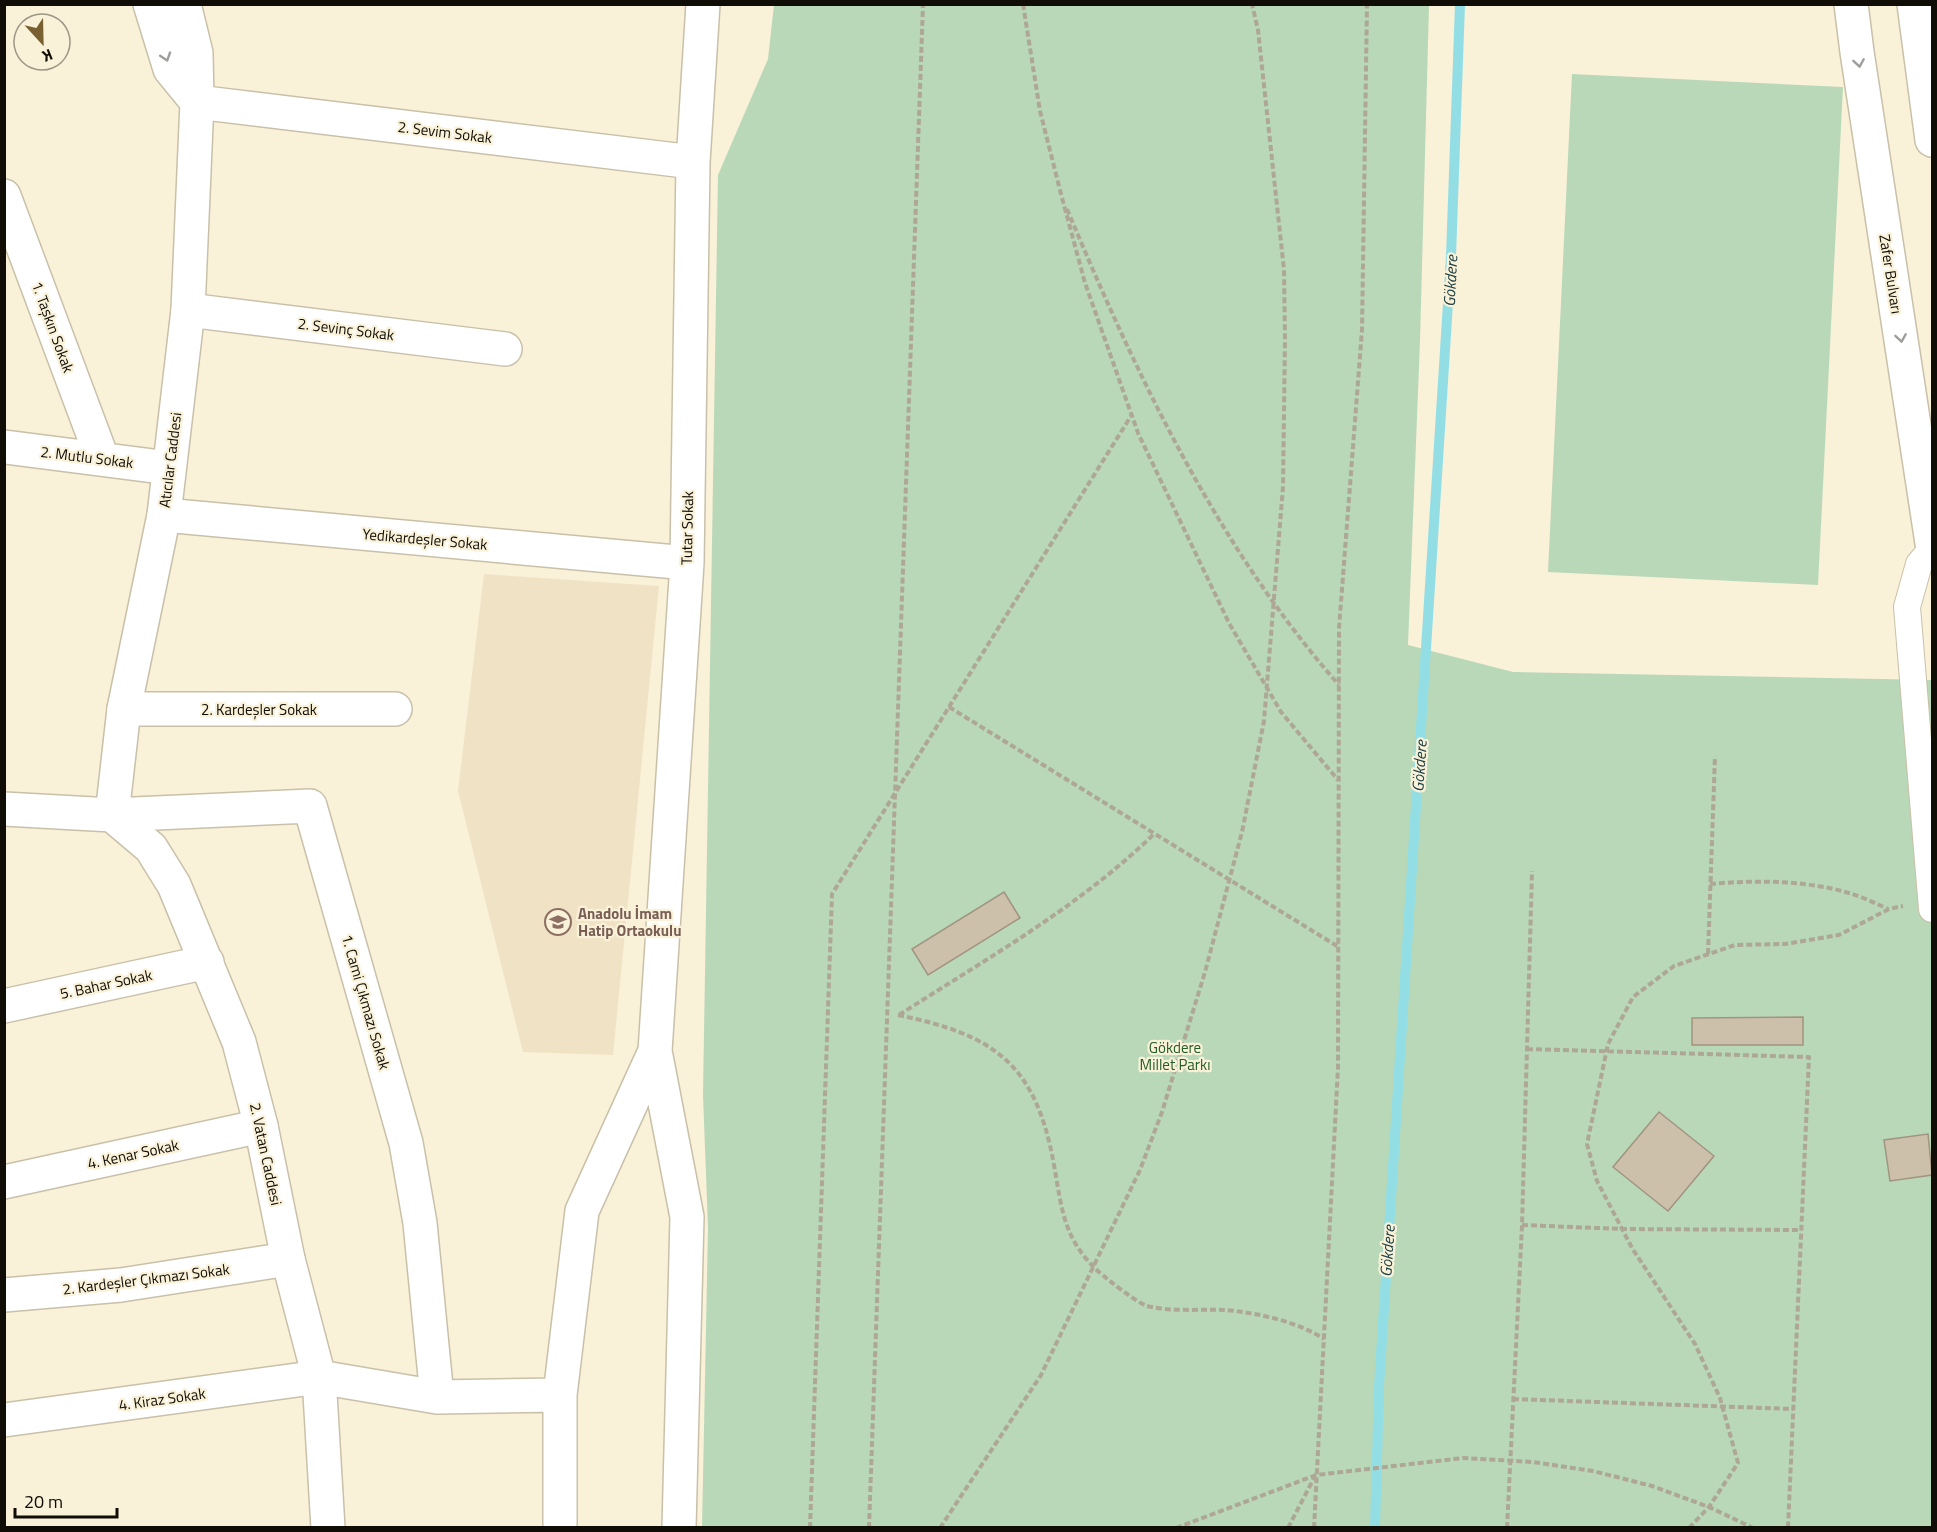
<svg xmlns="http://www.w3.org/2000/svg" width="1937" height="1532" font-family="'Titillium Web',sans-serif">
<rect width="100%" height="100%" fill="#faf1d9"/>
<!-- built -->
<path fill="#f0e3c5" d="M484,574L659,586L613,1055L523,1052L458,791Z"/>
<!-- green -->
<path fill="#b8d8b8" d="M774,5H1429L1420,341L1408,645L1513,672L1931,680L1932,1527L702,1528L708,1228L703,1095L718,175L768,59Z
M1572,74L1843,87L1818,585L1548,572Z"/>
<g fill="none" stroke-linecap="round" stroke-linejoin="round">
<!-- stream -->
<path stroke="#93dee5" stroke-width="10" d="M1375,1528L1379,1386L1451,256L1460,4"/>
</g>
<!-- building -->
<path fill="#cdc0ab" stroke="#a19480" stroke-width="1.5" d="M1004,892L1020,918L928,975L912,949Z
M1803,1017V1045H1692V1018Z
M1659,1112L1714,1156L1668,1211L1613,1167Z
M1928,1134L1932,1175L1890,1181L1884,1140Z"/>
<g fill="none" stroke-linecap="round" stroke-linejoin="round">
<defs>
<path id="pedestrian" d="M1932,549L1919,564L1907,607L1932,909"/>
<path id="minor" d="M197,102L693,162
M4,196L102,458
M188,310L505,349
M5,447L169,468
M164,515L687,563
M124,709H395
M112,815L310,806L406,1143L420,1223L437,1397
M4,1006L207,962
M4,1182L261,1126
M4,1295L121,1285L288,1259
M4,1420L319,1377L437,1397L560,1395L582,1211L655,1051
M560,1528V1395
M679,1528L687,1217L655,1051L687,563L693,162L703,4"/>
<path id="secondary" d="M150,4L170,69L197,102
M1851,4L1857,52L1932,543
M1914,4L1932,140
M4,809L112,815
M112,815L124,709L164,515L188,310L197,102L196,53L184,4
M112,815L151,848L174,885L239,1042L261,1126L288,1259L319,1377L328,1528"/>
</defs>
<!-- pedestrian casing -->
<use href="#pedestrian" stroke="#c9c0a9" stroke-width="28"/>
<!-- minor casing -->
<use href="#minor" stroke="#c9c0a9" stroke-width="36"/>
<!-- secondary casing -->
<use href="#secondary" stroke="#c9c0a9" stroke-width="36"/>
<!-- path -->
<path stroke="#aea795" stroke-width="4" stroke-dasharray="6 3" stroke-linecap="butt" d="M1023,4L1040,111L1061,194L1085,283L1138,433L1229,623L1281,712L1338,780
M1067,209C1137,376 1218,548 1339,685
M949,707L1337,946
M1710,884C1756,880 1805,880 1849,893C1862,897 1875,903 1888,909
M1708,954L1715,756
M898,1015C996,1035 1036,1065 1054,1165C1062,1209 1063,1239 1099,1272C1107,1279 1137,1303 1147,1306C1172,1312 1199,1309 1224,1310C1255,1312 1299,1322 1324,1339
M899,1015C986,959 1079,907 1154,834
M1527,1049L1809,1057L1788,1528
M1522,1225L1622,1229L1801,1230
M1513,1399L1793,1409
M810,1528L832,894L1131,416
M869,1528L923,4
M940,1528L1041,1375L1140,1170L1162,1112L1205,972L1242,832L1264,721L1283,487L1285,339L1284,270L1258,30L1252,4
M1176,1528L1316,1475L1463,1458L1533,1462L1593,1471L1652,1486L1709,1507L1753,1528
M1288,1528L1314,1478
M1314,1528L1338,1067L1339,628L1362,330L1367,4
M1507,1528L1522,1225L1532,871
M1689,1528L1709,1507L1738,1463L1720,1398L1695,1344L1632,1248L1597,1181L1587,1144L1608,1044L1633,997L1674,966L1735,945L1785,944L1839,935L1889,909L1903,906"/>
<!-- pedestrian -->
<use href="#pedestrian" stroke="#fff" stroke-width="26"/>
<!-- minor -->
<use href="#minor" stroke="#fff" stroke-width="33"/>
<!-- secondary -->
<use href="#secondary" stroke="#fff" stroke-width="33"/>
</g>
<!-- one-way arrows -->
<defs><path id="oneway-chevron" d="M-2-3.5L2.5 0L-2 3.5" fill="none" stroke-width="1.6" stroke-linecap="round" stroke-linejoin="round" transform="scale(1.5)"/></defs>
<g stroke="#9f9e9b">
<use href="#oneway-chevron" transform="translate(166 57) rotate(72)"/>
<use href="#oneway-chevron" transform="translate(1859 63) rotate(81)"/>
<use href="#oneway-chevron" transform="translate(1901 338) rotate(81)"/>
</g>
<!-- icons -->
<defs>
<symbol id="school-ring" viewBox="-11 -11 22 22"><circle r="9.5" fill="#faf1d9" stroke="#8d6e63" stroke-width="1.5"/><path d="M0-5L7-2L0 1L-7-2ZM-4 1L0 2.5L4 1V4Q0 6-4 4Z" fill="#8d6e63"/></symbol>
</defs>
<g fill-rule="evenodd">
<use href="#school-ring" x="543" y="907" width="30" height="30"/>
</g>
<g text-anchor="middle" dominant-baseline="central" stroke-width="4.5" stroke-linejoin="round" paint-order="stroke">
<!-- street labels -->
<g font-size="15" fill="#100d06" stroke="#faf1d9">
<text transform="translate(445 132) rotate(7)">2. Sevim Sokak</text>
<text transform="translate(1891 274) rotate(81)">Zafer Bulvarı</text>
<text transform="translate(53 327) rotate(70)">1. Taşkın Sokak</text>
<text transform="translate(346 329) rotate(7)">2. Sevinç Sokak</text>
<text transform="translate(87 457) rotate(7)">2. Mutlu Sokak</text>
<text transform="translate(170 460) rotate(-83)">Atıcılar Caddesi</text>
<text transform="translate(687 528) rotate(-89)">Tutar Sokak</text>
<text transform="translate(425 539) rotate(5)">Yedikardeşler Sokak</text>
<text x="259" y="709">2. Kardeşler Sokak</text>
<text transform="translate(106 984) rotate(-12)">5. Bahar Sokak</text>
<text transform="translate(366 1002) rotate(74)">1. Cami Çıkmazı Sokak</text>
<text transform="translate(133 1154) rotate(-12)">4. Kenar Sokak</text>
<text transform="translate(266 1154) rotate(78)">2. Vatan Caddesi</text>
<text transform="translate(146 1279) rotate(-7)">2. Kardeşler Çıkmazı Sokak</text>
<text transform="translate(162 1399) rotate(-8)">4. Kiraz Sokak</text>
</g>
<!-- education labels -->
<g font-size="15" font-weight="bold" fill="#785e54" stroke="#faf1d9" text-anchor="start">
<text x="578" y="913">Anadolu İmam<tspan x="578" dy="17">Hatip Ortaokulu</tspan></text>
</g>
<!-- park labels -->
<g font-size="15" fill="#225d26" stroke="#faf1d9">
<text x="1175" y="1047">Gökdere<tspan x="1175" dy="17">Millet Parkı</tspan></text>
</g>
<!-- water labels -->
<g font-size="16" font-style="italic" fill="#1c4044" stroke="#faf1d9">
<text transform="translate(1450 281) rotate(-87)">Gökdere</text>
<text transform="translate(1419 766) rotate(-86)">Gökdere</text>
<text transform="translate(1387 1251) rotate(-86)">Gökdere</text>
</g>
</g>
<!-- border -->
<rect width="1937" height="1532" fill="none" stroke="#100d06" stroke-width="12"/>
<!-- north arrow -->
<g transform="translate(42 42) rotate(158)"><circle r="28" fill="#faf1d9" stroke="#9c9685" stroke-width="1.5"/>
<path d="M0-4.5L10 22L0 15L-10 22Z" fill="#786031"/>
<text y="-9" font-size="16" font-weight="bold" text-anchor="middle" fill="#100d06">K</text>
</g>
<!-- scale -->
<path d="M15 1508v9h102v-9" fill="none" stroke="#100d06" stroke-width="3"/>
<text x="24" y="1508" font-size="18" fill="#100d06" stroke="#faf1d9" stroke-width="4.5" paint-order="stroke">20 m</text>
</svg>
